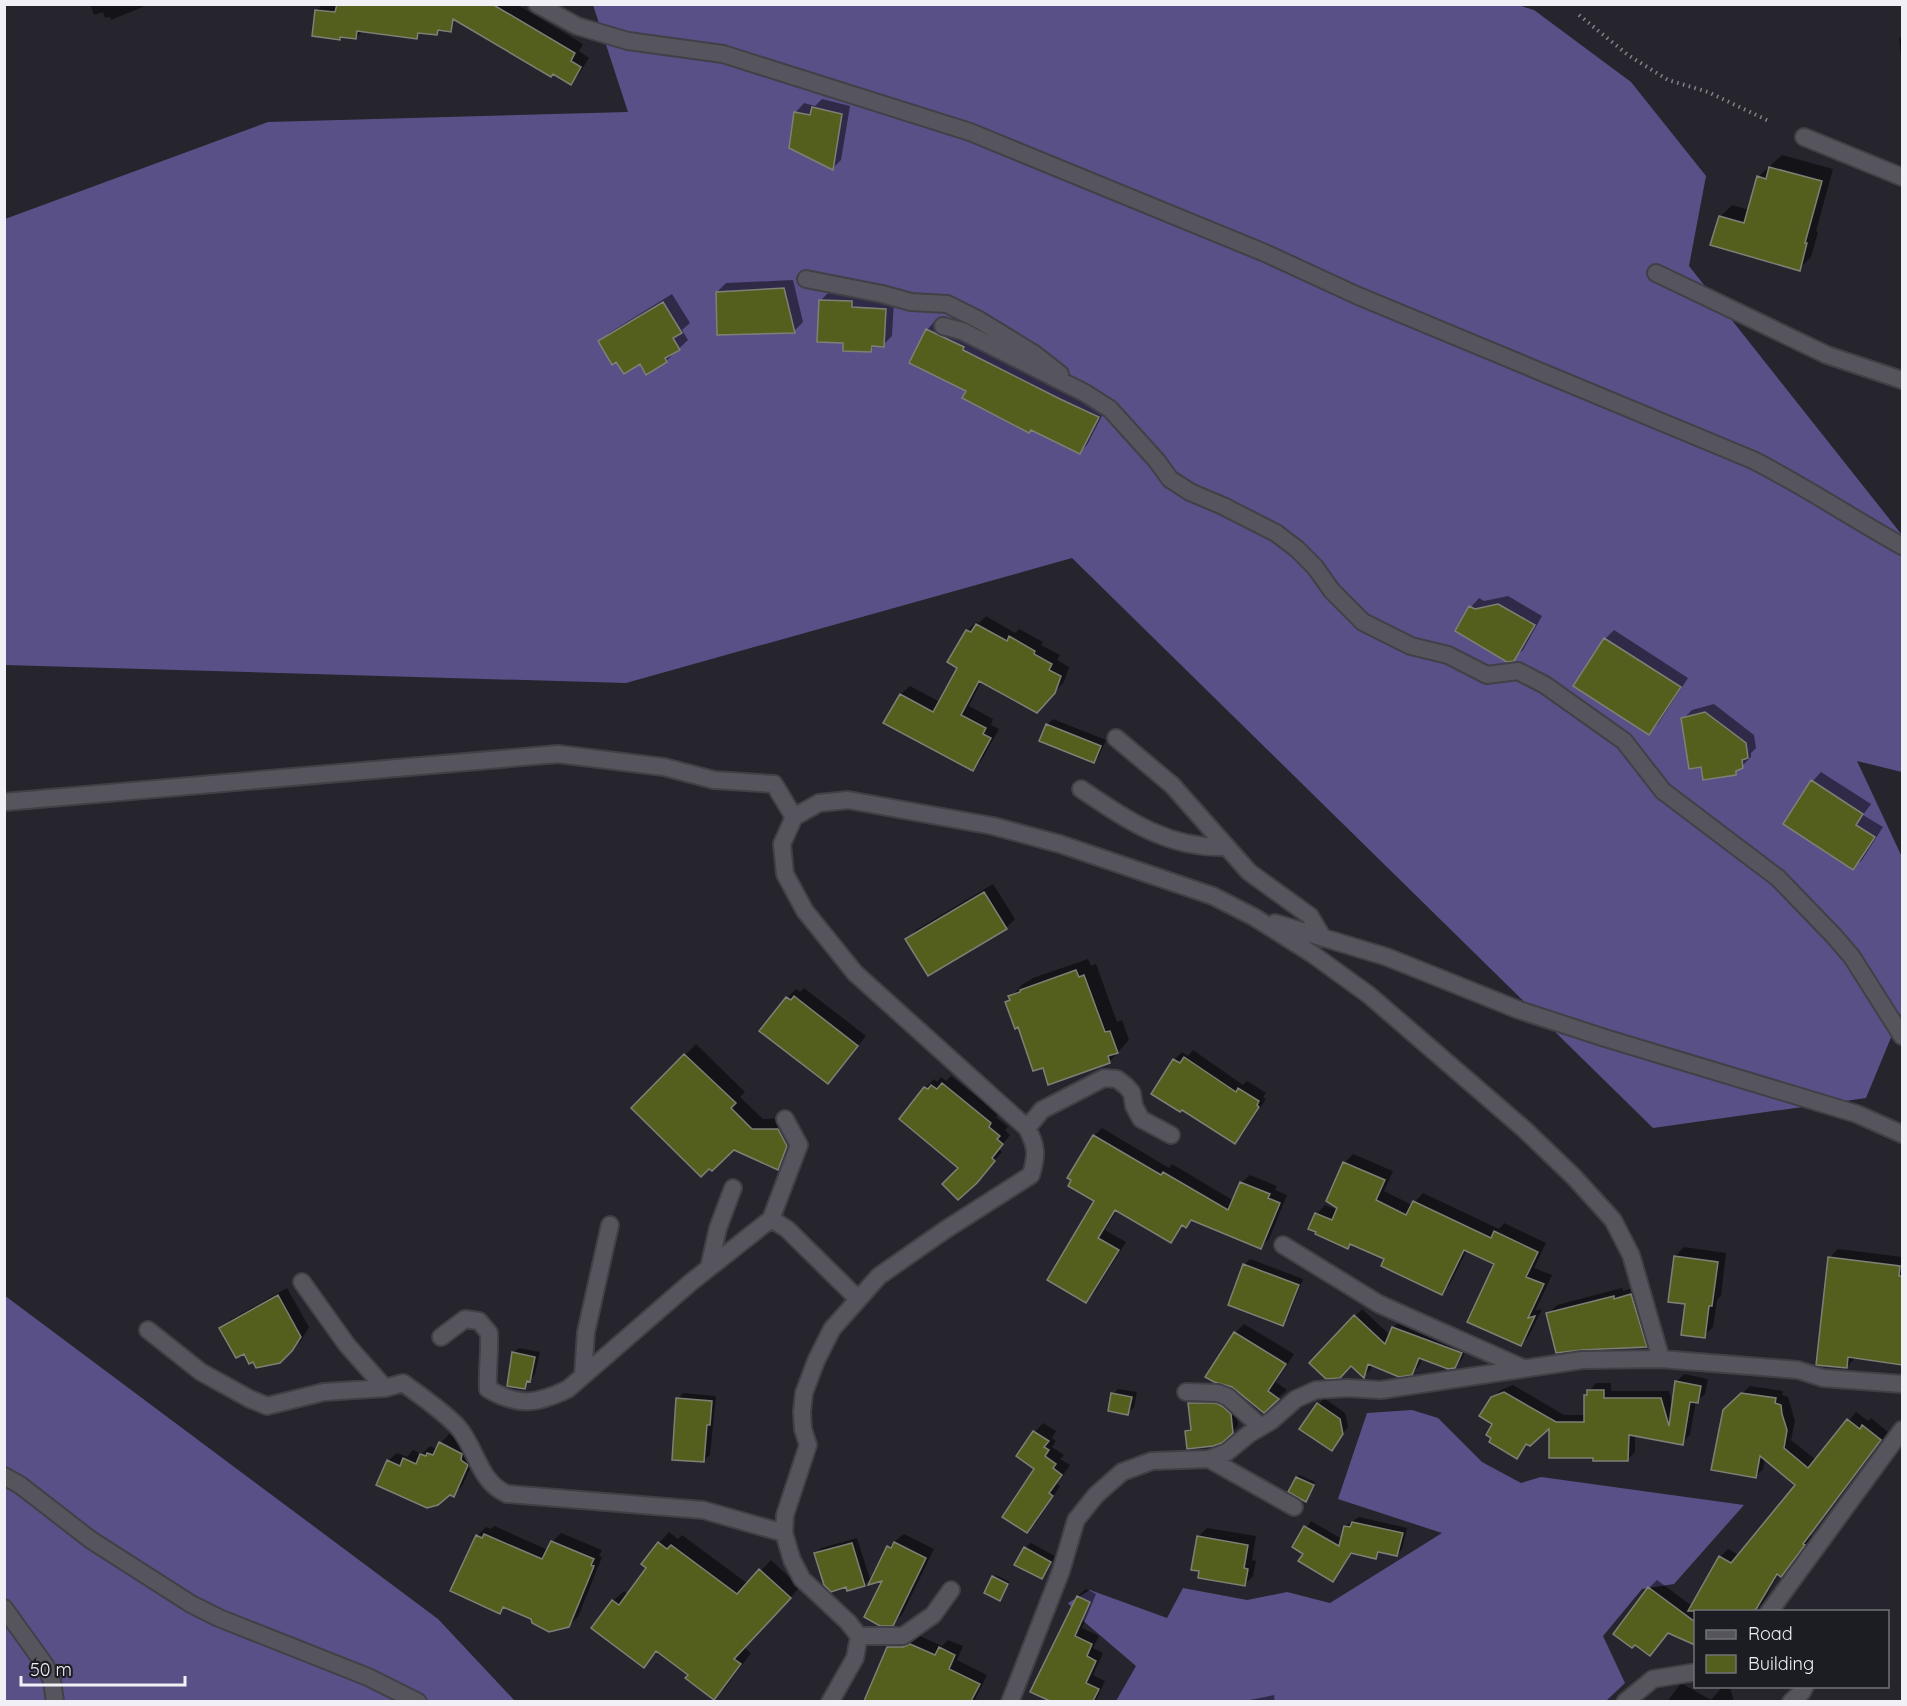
<svg xmlns="http://www.w3.org/2000/svg" width="1907" height="1706" font-family="Quicksand,sans-serif">
<rect width="100%" height="100%" fill="#26252d"/>
<!-- forest -->
<path fill="#5a5088" d="M593,5H1518L1534,10L1631,82L1706,176L1689,266L1902,535V772L1857,761L1902,857V1011L1866,1098L1653,1128L1072,558L626,683L5,665V219L268,122L628,112Z
M4,1295L438,1619L515,1701H5Z
M1412,1410L1438,1418L1482,1462L1521,1483L1541,1477L1744,1505L1674,1584L1642,1589L1603,1636L1625,1683L1606,1701H1116L1136,1666L1081,1619L1068,1603L1090,1590L1167,1618L1183,1588L1247,1600L1287,1592L1330,1603L1442,1533L1338,1499L1367,1413Z"/>
<!-- shadow -->
<path fill="#0007" d="M90,4H150L111,20L110,17L105,18L103,12L94,15Z
M323,4H456L437,33L422,32L417,37L363,30L356,38L343,36L340,39L316,11Z
M476,4H516L583,44L579,51L589,58L579,74L570,83Z
M1902,36V67L1899,39Z
M822,99L850,106L841,160L833,168L791,147L796,112L804,103L815,106Z
M1782,155L1833,169L1816,231L1818,232L1811,257L1799,269L1720,217L1732,205L1749,210L1758,177Z
M793,280L803,322L794,331L717,292L726,283Z
M830,291L860,293V299L894,301L892,336L883,345H876L870,351L845,342L821,300Z
M672,294L690,323L682,330L688,340L666,361L640,362L600,342L609,333Z
M934,322L1105,410L1087,445L1080,452L968,390L927,330Z
M1508,596L1542,616L1523,650L1513,659L1471,607L1479,598L1484,601Z
M986,616L1015,633L1019,629L1043,642L1041,645L1060,655L1057,660L1069,667L1064,682L1045,702L982,680L969,706L993,719L991,725L999,729L981,761L973,770L885,723L901,694L910,686L940,702L959,667L967,631L976,622L979,623Z
M1614,630L1688,678L1658,724L1649,733L1605,639Z
M1714,704L1754,735L1756,748L1751,753V757L1735,773L1702,765L1683,719L1692,710Z
M1053,719L1106,740L1099,756L1094,761L1047,725Z
M1821,772L1871,804L1863,815L1883,827L1862,860L1853,868L1813,781Z
M993,884L1015,919L1006,928L907,939L916,930Z
M1088,959L1091,966L1096,964L1117,1022L1122,1020L1129,1040L1110,1061L1049,1083L1044,1066L1007,1002L1022,985L1033,978Z
M804,988L866,1036L828,1082L761,1031L787,998L796,989L800,992Z
M696,1044L745,1092L740,1097L763,1119L789,1118L798,1134L789,1158L778,1169L734,1148L709,1167L633,1108Z
M1193,1050L1243,1085L1247,1081L1266,1093L1263,1097L1266,1099L1243,1134L1235,1142L1174,1060L1182,1052L1188,1056Z
M951,1076L999,1114L996,1117L1008,1127L1005,1130L1010,1135L999,1149L1002,1152L967,1190L960,1168L925,1088L934,1079L937,1082L941,1077L946,1081Z
M1102,1128L1169,1168L1172,1164L1234,1201L1241,1183L1250,1175L1277,1186L1275,1190L1287,1195L1269,1239L1261,1247L1193,1219L1186,1226L1184,1225L1171,1241L1117,1210L1105,1230L1126,1242L1094,1293L1086,1301L1096,1200L1094,1136Z
M1353,1154L1393,1171L1384,1191L1412,1205L1423,1193L1499,1229L1504,1223L1546,1243L1534,1268L1552,1275L1535,1311L1542,1309L1529,1336L1521,1345L1496,1264L1467,1250L1450,1284L1442,1293L1386,1259L1351,1243L1348,1247L1317,1214L1325,1205L1343,1212L1344,1163Z
M1684,1247L1726,1253L1721,1296L1717,1300L1713,1327L1704,1336L1687,1303L1675,1256Z
M1838,1249L1902,1257V1362L1855,1358L1847,1367L1829,1258Z
M1250,1259L1303,1279L1288,1318L1282,1324L1229,1304L1245,1264Z
M1640,1286L1655,1337L1646,1346L1548,1314L1557,1305L1622,1288L1623,1291Z
M287,1288L309,1327L301,1341L291,1350L244,1352L221,1329L230,1320Z
M1362,1309L1390,1335L1393,1328L1400,1321L1468,1346L1462,1359L1455,1367L1423,1358L1419,1366L1412,1373L1372,1364L1371,1369L1364,1376L1351,1364L1311,1363Z
M1244,1324L1294,1354L1276,1382L1287,1390L1263,1411L1233,1386L1207,1377L1235,1333Z
M519,1348L540,1352L535,1374L525,1388L513,1353Z
M1684,1374L1708,1379L1705,1394L1696,1401L1690,1435L1682,1443L1635,1434V1452L1627,1460L1595,1456L1551,1425L1528,1443L1517,1457L1494,1424L1492,1398L1501,1390L1513,1385L1564,1415H1585L1586,1395L1596,1383H1611V1391H1669L1673,1407L1676,1382Z
M1750,1386L1783,1391L1782,1395L1788,1397L1795,1421L1791,1440L1816,1460L1856,1412L1868,1421L1871,1418L1888,1432L1810,1535L1812,1536L1789,1568L1781,1576L1779,1574L1762,1604L1754,1612H1696V1643L1669,1632L1650,1654L1635,1643L1649,1588L1657,1580L1692,1606L1720,1557L1728,1549L1739,1555L1797,1485L1765,1458L1763,1469L1755,1477L1730,1405Z
M1118,1389L1137,1392L1134,1407L1128,1413L1113,1394Z
M683,1393L716,1396L710,1455L704,1460L678,1399Z
M1195,1398H1222L1236,1408L1238,1426L1232,1432L1187,1431L1192,1426L1189,1404Z
M1324,1398L1345,1413L1348,1427L1331,1449L1301,1428Z
M1043,1423L1056,1431L1052,1438L1056,1441L1052,1447L1064,1455L1060,1459L1070,1465L1057,1484L1060,1486L1036,1523L1027,1531L1036,1469L1018,1456L1035,1432Z
M449,1434L471,1446L476,1456L462,1486L453,1495L388,1461L397,1453L407,1457L413,1450L422,1454L430,1446L434,1448L439,1445Z
M1299,1475L1315,1482L1308,1498L1297,1477Z
M1359,1517L1407,1528L1402,1549L1397,1555L1381,1552L1376,1558L1352,1552L1333,1580L1305,1553L1294,1546L1311,1521L1342,1539L1345,1526Z
M494,1526L548,1550L552,1542L561,1533L602,1550L599,1556L602,1557L578,1617L568,1626L532,1618L506,1606L500,1612L477,1536L486,1527L491,1529Z
M1207,1528L1256,1536L1252,1560L1256,1561L1253,1576L1244,1585L1198,1537Z
M669,1532L678,1539L682,1535L748,1584L771,1560L800,1587L744,1647L751,1653L725,1688L714,1698L690,1674L658,1651L644,1666L613,1601L624,1591L628,1595L648,1568L659,1543Z
M904,1534L934,1549L902,1615L893,1624L884,1578L888,1547Z
M857,1538L870,1579L864,1585H847L816,1553L821,1548Z
M1031,1543L1055,1556L1047,1572L1042,1578L1025,1548Z
M996,1575L1010,1582L1002,1597L994,1577Z
M1086,1589L1096,1594L1082,1628L1099,1636L1093,1648L1103,1653L1093,1675L1105,1681L1095,1702H1054L1032,1691L1078,1596Z
M920,1636L942,1646L948,1640L963,1646L957,1660L987,1675L974,1702H866L889,1647L897,1639H913Z
M1681,1683L1711,1700L1723,1686H1730L1734,1702H1667Z
M1274,1695L1275,1702H1240Z"/>
<!-- building -->
<path fill="#555f1d" stroke="#7e8077" stroke-width="1.5" d="M337,4H492L575,53L571,61L581,67L571,85L553,74L551,77L453,19L451,32L438,30L437,35L418,33L417,39L357,31L356,39L340,37V40L312,36L315,10L335,12Z
M812,107L842,114L833,170L789,148L794,112L810,115Z
M1769,167L1822,181L1805,243H1807L1800,271L1710,245L1719,216L1744,223L1757,176L1766,179Z
M784,288L795,333L717,335L716,292Z
M819,300L852,301V307L886,309L884,347L872,346L871,352L843,351V343L817,342Z
M663,302L682,333L673,338L680,350L665,358L667,362L646,375L640,364L624,374L616,362L612,365L598,341Z
M926,329L964,347L963,350L1060,399L1099,417L1080,454L1031,430L1029,433L962,398L966,391L909,363Z
M1498,604L1535,625L1514,661L1507,662L1455,631L1469,606L1475,609Z
M976,624L1007,641L1009,636L1035,651L1034,654L1052,664L1049,670L1061,676L1055,693L1037,713L979,681L961,715L986,728L983,734L991,738L973,771L883,723L900,694L933,712L957,668L947,662L966,630L971,632Z
M1604,638L1681,687L1649,735L1573,686Z
M1705,712L1746,743L1748,758L1742,760L1743,768L1736,771V775L1703,780L1701,767L1689,769L1681,718Z
M1046,724L1101,746L1094,763L1039,741Z
M1811,780L1863,814L1856,825L1875,837L1853,870L1783,824Z
M984,892L1007,929L928,976L905,939Z
M1076,970L1079,977L1084,975L1105,1032L1110,1031L1118,1053L1108,1056L1110,1063L1048,1085L1043,1068L1033,1071L1018,1027L1015,1029L1005,1002L1010,1000L1008,996L1020,992V990Z
M794,996L858,1046L828,1084L759,1031L786,997L791,1000Z
M684,1054L736,1103L731,1108L752,1129H778L787,1146L778,1170L734,1150L712,1171L709,1169L701,1177L631,1108Z
M1184,1057L1236,1092L1238,1088L1259,1101L1257,1105L1259,1107L1235,1144L1182,1110L1180,1112L1151,1094L1173,1059L1180,1063Z
M942,1083L991,1123L989,1127L1000,1136L997,1139L1003,1144L992,1158L995,1161L977,1183L958,1200L942,1184L958,1168L899,1119L924,1087L928,1089L931,1085L937,1089Z
M1093,1135L1161,1175L1163,1172L1228,1210L1240,1182L1270,1194L1268,1198L1280,1203L1261,1249L1191,1220L1186,1228L1182,1225L1171,1243L1115,1210L1098,1238L1119,1250L1086,1303L1047,1280L1094,1201L1068,1186L1071,1180L1067,1178Z
M1343,1162L1385,1180L1376,1200L1406,1215L1413,1201L1491,1238L1494,1231L1538,1252L1526,1277L1544,1284L1528,1318L1535,1316L1521,1346L1467,1322L1494,1264L1464,1250L1442,1295L1381,1266L1384,1259L1350,1244L1348,1249L1315,1234L1316,1232L1308,1229L1315,1213L1332,1220L1337,1208L1326,1201Z
M1674,1256L1718,1262L1712,1306H1709L1705,1338L1681,1335L1685,1304L1668,1302Z
M1828,1257L1900,1266L1899,1276H1902V1365L1848,1357L1847,1368L1816,1365Z
M1243,1264L1299,1285L1283,1326L1228,1305Z
M1631,1294L1647,1347L1582,1350L1556,1353L1546,1313L1614,1296V1299Z
M278,1295L301,1337L292,1351L280,1363L256,1368L253,1362L249,1364L244,1354L236,1358L219,1328Z
M1354,1315L1385,1344L1392,1327L1462,1353L1455,1368L1448,1369L1419,1358L1412,1375L1399,1377L1368,1364L1364,1378L1351,1366L1340,1378L1326,1379L1309,1363Z
M1234,1332L1286,1364L1268,1391L1279,1399L1264,1413L1232,1387L1214,1382L1205,1377Z
M512,1352L535,1357L530,1382L527,1381L525,1389L507,1386Z
M1675,1381L1701,1386L1698,1403L1690,1402L1683,1445L1629,1435L1628,1461H1593V1458H1549V1429L1530,1446L1526,1444L1517,1459L1489,1442L1491,1438L1486,1435L1492,1424L1479,1416L1491,1397L1504,1392L1556,1422H1584V1395H1587V1390H1604V1398H1661L1669,1426Z
M1111,1393L1132,1397L1128,1415L1108,1411Z
M1741,1393L1776,1398L1775,1403L1781,1405L1782,1414L1787,1430L1784,1448L1808,1468L1847,1419L1860,1429L1862,1425L1881,1440L1803,1544L1805,1545L1781,1577L1777,1574L1755,1611H1688L1719,1556L1731,1563L1795,1485L1760,1456L1756,1478L1711,1470L1723,1410Z
M676,1398L712,1401L710,1425H707L704,1462L672,1460Z
M1188,1403H1216L1222,1406L1231,1414L1233,1433L1222,1443L1213,1446L1187,1449L1185,1431L1191,1430Z
M1317,1403L1340,1419L1343,1434L1332,1451L1299,1429Z
M1033,1431L1049,1441L1044,1447L1049,1450L1045,1456L1056,1464L1053,1468L1062,1475L1049,1493L1053,1496L1027,1533L1002,1517L1034,1469L1016,1456Z
M439,1442L462,1454L461,1460L468,1465L454,1497L450,1495L438,1505L427,1508L376,1485L387,1460L400,1466L403,1458L416,1464L420,1454L426,1456L427,1453L433,1455Z
M1296,1477L1314,1485L1306,1502L1288,1492Z
M1352,1522L1403,1533L1397,1556L1378,1552L1376,1559L1351,1553L1333,1582L1298,1561L1303,1554L1292,1547L1304,1526L1339,1546L1344,1526L1350,1527Z
M484,1534L542,1559L551,1541L594,1559L591,1565L594,1566L569,1627L549,1632L532,1623L531,1619L503,1607L500,1614L450,1591L476,1535L482,1538Z
M1197,1536L1248,1545L1244,1568L1248,1569L1245,1586L1198,1578L1199,1571L1191,1570Z
M658,1542L667,1549L671,1545L737,1594L759,1569L791,1598L734,1659L741,1664L714,1700L685,1678L688,1675L656,1651L644,1668L591,1628L612,1600L619,1605L646,1568L641,1564Z
M894,1542L926,1558L893,1626H880L864,1617L882,1581L868,1585L887,1546L891,1548Z
M852,1543L865,1586L847,1591L846,1587L831,1592L824,1585L814,1553Z
M1024,1547L1051,1562L1042,1579L1014,1565Z
M992,1576L1008,1584L1000,1601L984,1593Z
M1648,1587L1695,1622V1645L1668,1633L1650,1656L1635,1645L1632,1648L1613,1634Z
M1077,1596L1090,1602L1075,1636L1092,1644L1087,1656L1096,1661L1086,1683L1099,1689L1093,1701H1050L1030,1692Z
M910,1644L935,1655L939,1647L955,1655L949,1669L980,1684L971,1701H864L887,1647H903Z"/>
<g fill="none" stroke-linecap="round" stroke-linejoin="round">
<defs>
<path id="minor" d="M537,4L577,26L628,41L723,54L970,132L1265,253L1356,295L1753,460C1804,486 1852,518 1902,546
M1804,137L1902,177
M1656,273L1827,355L1902,380
M806,279L882,294L911,302L947,304L979,320L1033,353L1060,374
M943,326L962,331L1085,393L1110,409L1157,461L1170,479L1190,492L1223,506L1276,533L1297,549L1315,567L1332,591L1363,622L1411,646L1448,655L1487,675L1518,671L1545,685L1624,741L1663,791L1778,878L1834,936L1852,957L1902,1036
M1116,738L1172,785L1249,872L1310,916L1323,938
M1081,789C1127,820 1168,849 1227,847
M4,802L558,754L664,767L714,780L774,784L794,817
M1275,923L1387,957L1519,1010L1605,1038L1857,1114L1902,1134
M1027,1128L1042,1110L1104,1078L1117,1079L1126,1086L1132,1093L1134,1106L1141,1119L1171,1135
M771,1219L799,1145L785,1119
M1283,1245L1379,1304L1523,1368
M709,1268L718,1228L733,1188
M302,1282L347,1345L385,1388
M148,1330L201,1372L250,1399L267,1406L324,1392L385,1388L403,1383C420,1395 444,1412 458,1427C477,1449 478,1481 507,1494L703,1510L784,1533
M441,1337L465,1319L479,1321L489,1333C490,1352 487,1370 488,1389C519,1407 537,1404 568,1389L690,1283L771,1219L787,1229L858,1299
M583,1375L586,1332L610,1225
M1186,1392L1218,1393L1228,1397L1261,1427
M1209,1459L1294,1507
M4,1476L20,1485L91,1540L191,1604L219,1618L368,1677L418,1702
M4,1608L45,1665L52,1681L55,1702
M1769,1612L1902,1430
M859,1636H903L933,1615L951,1590
M830,1702L855,1658L859,1636L848,1622L802,1579L792,1560L784,1533L785,1515L808,1445L803,1429L802,1412L804,1393L816,1361L832,1329L879,1276L945,1230L1031,1175C1037,1155 1037,1147 1027,1128L855,973L805,911L785,874L782,844L794,817L819,803L848,800L993,826L1060,844L1213,896L1254,917L1311,953L1369,995L1524,1129L1574,1177L1613,1220L1631,1255L1661,1359
M1010,1702L1061,1571L1076,1520L1096,1495L1122,1472L1152,1461L1209,1459L1227,1452L1249,1434L1271,1421L1296,1399L1316,1390L1348,1388L1381,1390L1582,1360L1661,1359L1798,1370L1823,1378L1902,1384
M1625,1702L1653,1679L1696,1672
M1791,1702L1802,1692L1805,1686"/>
</defs>
<!-- minor casing -->
<use href="#minor" stroke="#414046" stroke-width="20"/>
<!-- path -->
<path stroke="#84838a" stroke-width="4" stroke-dasharray="1.5 4.5" stroke-linecap="butt" d="M1579,15L1628,55L1668,80L1708,92L1771,122"/>
<!-- minor -->
<use href="#minor" stroke="#56555e" stroke-width="16"/>
</g>
<!-- border -->
<rect width="1907" height="1706" fill="none" stroke="#f1f0f6" stroke-width="12"/>
<!-- legend -->
<rect x="1694" y="1610" width="195" height="78" fill="#1c1c23" stroke="#717177" stroke-width="1.5"/>
<rect x="1706" y="1630" width="30" height="9" fill="#56555e" stroke="#717177" stroke-width="1.5"/>
<text x="1748" y="1640" font-size="18" fill="#f1f0f6">Road</text>
<rect x="1706" y="1655" width="30" height="18" fill="#555f1d" stroke="#717177" stroke-width="1.5"/>
<text x="1748" y="1670" font-size="18" fill="#f1f0f6">Building</text>
<!-- scale -->
<path d="M21 1676v9h164v-9" fill="none" stroke="#f1f0f6" stroke-width="3"/>
<text x="30" y="1676" font-size="18" fill="#f1f0f6" stroke="#1c1c23" stroke-width="4.5" paint-order="stroke">50 m</text>
</svg>
